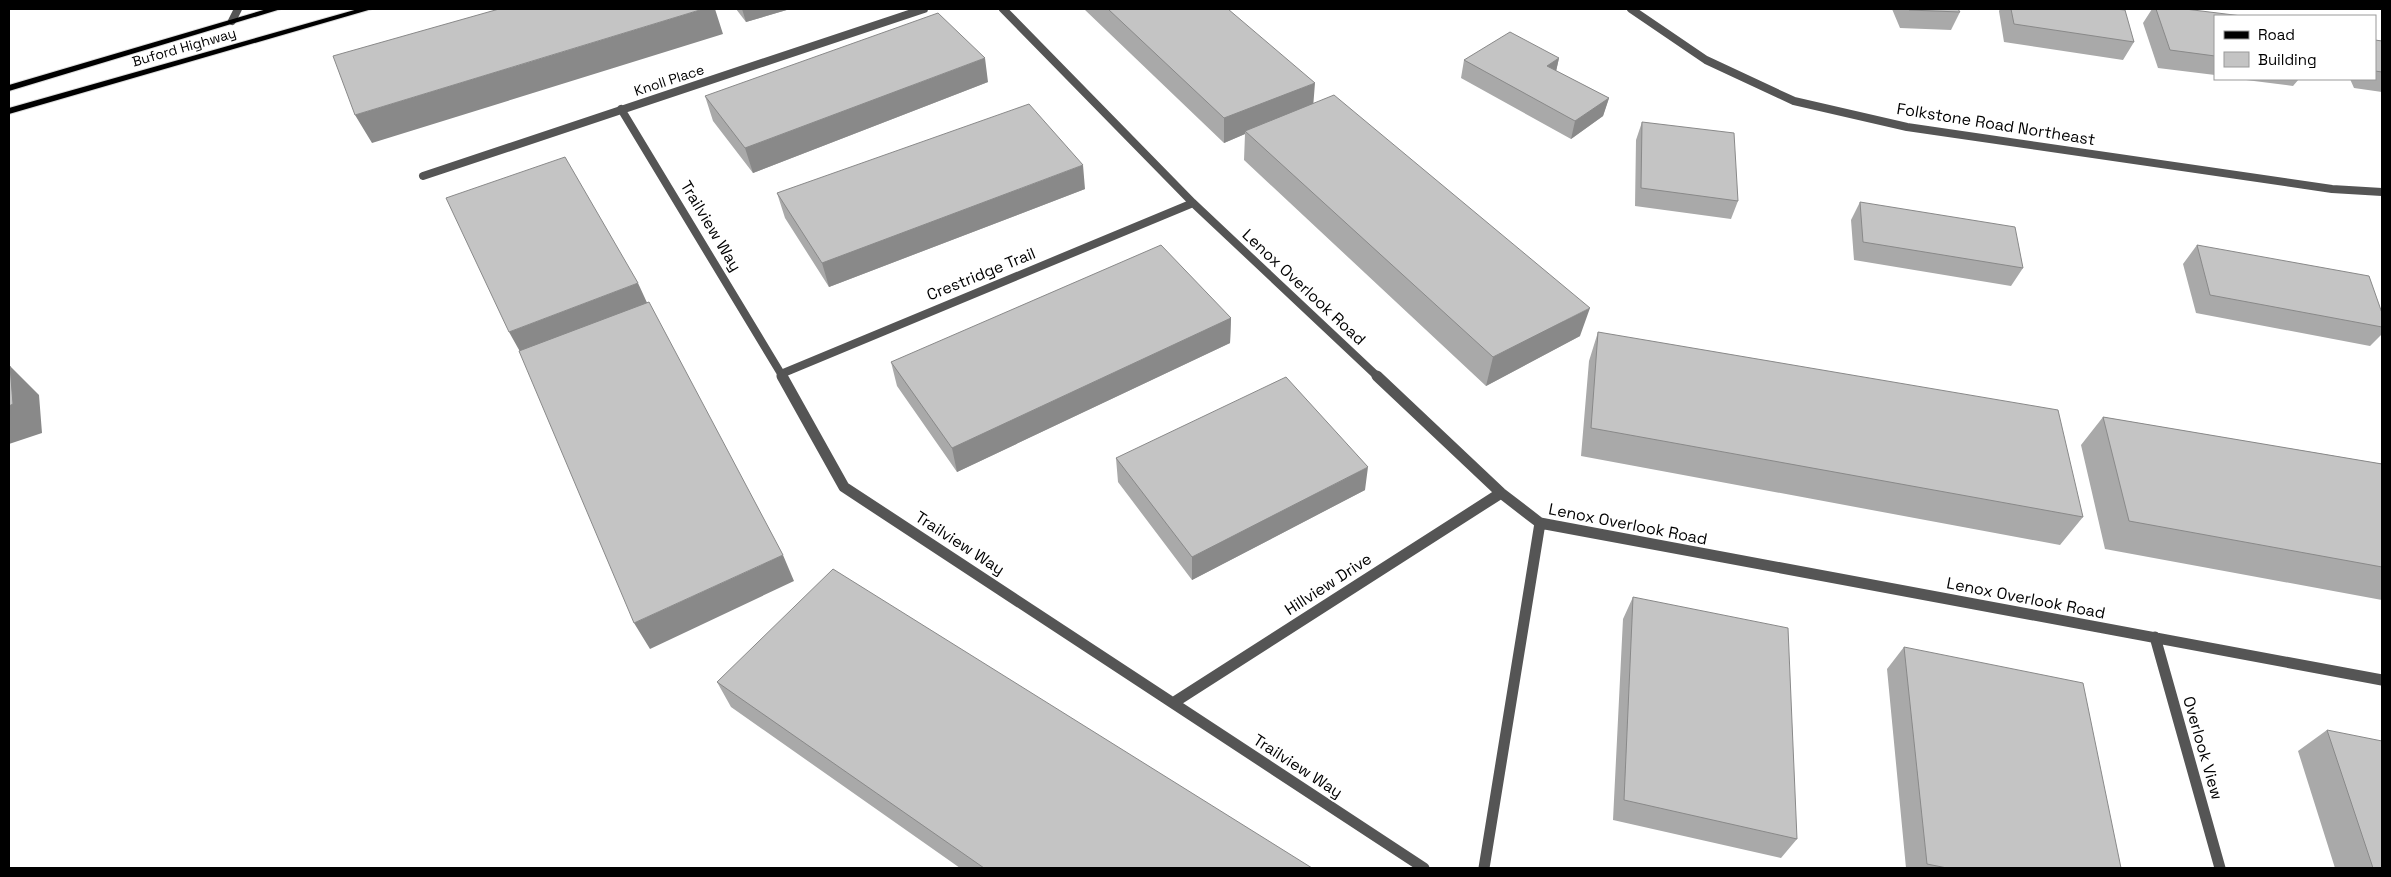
<svg xmlns="http://www.w3.org/2000/svg" width="2391" height="877" font-family="'Space Grotesk',sans-serif">
<rect width="100%" height="100%" fill="#fff"/>
<g fill="none" stroke-linecap="round" stroke-linejoin="round">
<defs>
<path id="primary" d="M267,9H281L9,91V85Z
M358,9H372L9,114V108Z"/>
</defs>
<!-- primary casing -->
<use href="#primary" stroke="#dbdbdb" stroke-width="2"/>
<!-- minor-far1 -->
<path stroke="#555" stroke-width="8" d="M1003,9L1193,203L1378,377
M1631,9L1706,60L1794,101L1907,127L2332,189L2382,192
M232,21L238,9
M621,109L783,377
M423,176L924,9
M781,374L1193,203"/>
<!-- minor -->
<path stroke="#555" stroke-width="11" d="M782,376L844,487L1424,868
M1377,376L1501,493L1540,523L2382,680
M2155,637L2220,868
M1173,703L1501,493
M1484,868L1540,523"/>
<!-- primary -->
<use href="#primary" fill="#000" fill-rule="evenodd"/>
</g>
<!-- wall -->
<path fill="#a9a9a9" d="M736,9H790L746,22Z
M1084,9H1228L1313,103L1580,336L1486,386L1244,160L1245,134L1224,143Z
M1892,9H1958L1960,12L1951,30L1900,28Z
M2000,9H2115L2134,42L2123,60L2004,42L1999,11Z
M2152,9H2185L2215,16V75L2158,68L2143,23Z
M2375,40L2382,41V92L2354,88L2350,79H2375Z
M1559,58L1556,71L1609,98L1603,116L1571,139L1461,78L1464,60Z
M2238,79H2299L2293,86Z
M988,82L753,173L713,121L705,96Z
M1642,122L1738,201L1731,219L1635,206L1636,140Z
M1085,189L829,287L785,218L777,193Z
M1860,202L2023,268L2011,286L1854,260L1851,220Z
M2197,245L2382,313V334L2370,346L2196,313L2183,264Z
M1231,318L1230,343L957,472L897,386L891,362Z
M1598,332L2083,517L2060,545L1581,456L1589,361Z
M2103,417L2382,464V600L2105,549L2081,445Z
M1116,458L1365,490L1192,580L1118,482Z
M1633,597L1797,839L1781,858L1613,820L1623,619Z
M1904,647L2121,868H1906L1887,669Z
M717,682L1312,868H960L731,707Z
M2327,730L2382,868H2335L2298,751Z"/>
<!-- shaded-wall -->
<path fill="#898989" d="M703,9H715L723,34L372,143L355,115Z
M742,9H790L746,22Z
M985,58L988,82L753,173L745,148Z
M1559,58L1555,76L1547,66Z
M1315,83L1313,108L1245,131V134L1224,143V118Z
M1609,98L1603,116L1571,139L1575,121Z
M1083,165L1085,189L829,287L822,263Z
M638,283L649,307L523,357L509,332Z
M1590,308L1580,336L1486,386L1493,357Z
M1231,318L1230,343L957,472L952,448Z
M10,366L39,395L42,433L9,444V406Z
M1368,467L1365,490L1192,580V557Z
M783,555L794,581L650,649L634,623Z"/>
<!-- building -->
<path fill="#c4c4c4" stroke="#898989" d="M499,9H703L355,115L333,56Z
M1108,9H1228L1315,83L1224,118Z
M1908,9H1958L1960,12L1909,10Z
M2011,9H2115L2125,10L2134,42L2014,24Z
M2156,9H2185L2242,16H2215V56L2170,50Z
M938,13L985,58L745,148L705,96Z
M1510,32L1559,58L1547,66L1609,98L1575,121L1464,60Z
M2375,40L2382,41V72L2375,71Z
M1334,95L1590,308L1493,357L1245,131Z
M1029,104L1083,165L822,263L777,193Z
M1642,122L1734,133L1738,201L1641,188Z
M565,157L638,283L509,332L446,198Z
M1860,202L2015,227L2023,268L1863,242Z
M1161,245L1231,318L952,448L891,362Z
M2197,245L2369,276L2382,313V327L2210,295Z
M649,302L783,555L634,623L519,351Z
M1598,332L2058,410L2083,517L1591,428Z
M10,366L13,404L9,406V367Z
M1286,377L1368,467L1192,557L1116,458Z
M2103,417L2382,464V567L2129,521Z
M833,569L1312,868H984L717,682Z
M1633,597L1788,628L1797,839L1624,800Z
M1904,647L2083,683L2121,868H1947L1927,864Z
M2327,730L2382,741V868H2373Z"/>
<g text-anchor="middle" dominant-baseline="central" stroke-width="4" stroke-linejoin="round" paint-order="stroke">
<!-- far-street labels -->
<g font-size="14" fill="#000" stroke="#fff">
<text transform="translate(184 47) rotate(-16)">Buford Highway</text>
<text transform="translate(669 80) rotate(-18)">Knoll Place</text>
</g>
<!-- street labels -->
<g font-size="16" fill="#000" stroke="#fff">
<text transform="translate(1996 124) rotate(9)">Folkstone Road Northeast</text>
<text transform="translate(711 226) rotate(59)">Trailview Way</text>
<text transform="translate(981 274) rotate(-22)">Crestridge Trail</text>
<text transform="translate(1304 287) rotate(43)">Lenox Overlook Road</text>
<text transform="translate(1628 524) rotate(11)">Lenox Overlook Road</text>
<text transform="translate(960 543) rotate(33)">Trailview Way</text>
<text transform="translate(1328 584) rotate(-33)">Hillview Drive</text>
<text transform="translate(2026 598) rotate(11)">Lenox Overlook Road</text>
<text transform="translate(2203 748) rotate(74)">Overlook View</text>
<text transform="translate(1298 766) rotate(33)">Trailview Way</text>
</g>
</g>
<!-- border -->
<rect width="2391" height="877" fill="none" stroke="#000000" stroke-width="20"/>
<!-- legend -->
<rect x="2214" y="15" width="162" height="65" fill="#ffffff" stroke="#999999"/>
<rect x="2224" y="31" width="25" height="8" fill="#000000" stroke="#999999"/>
<text x="2258" y="40" font-size="15" fill="#000000">Road</text>
<rect x="2224" y="52" width="25" height="15" fill="#c4c4c4" stroke="#999999"/>
<text x="2258" y="65" font-size="15" fill="#000000">Building</text>
</svg>
